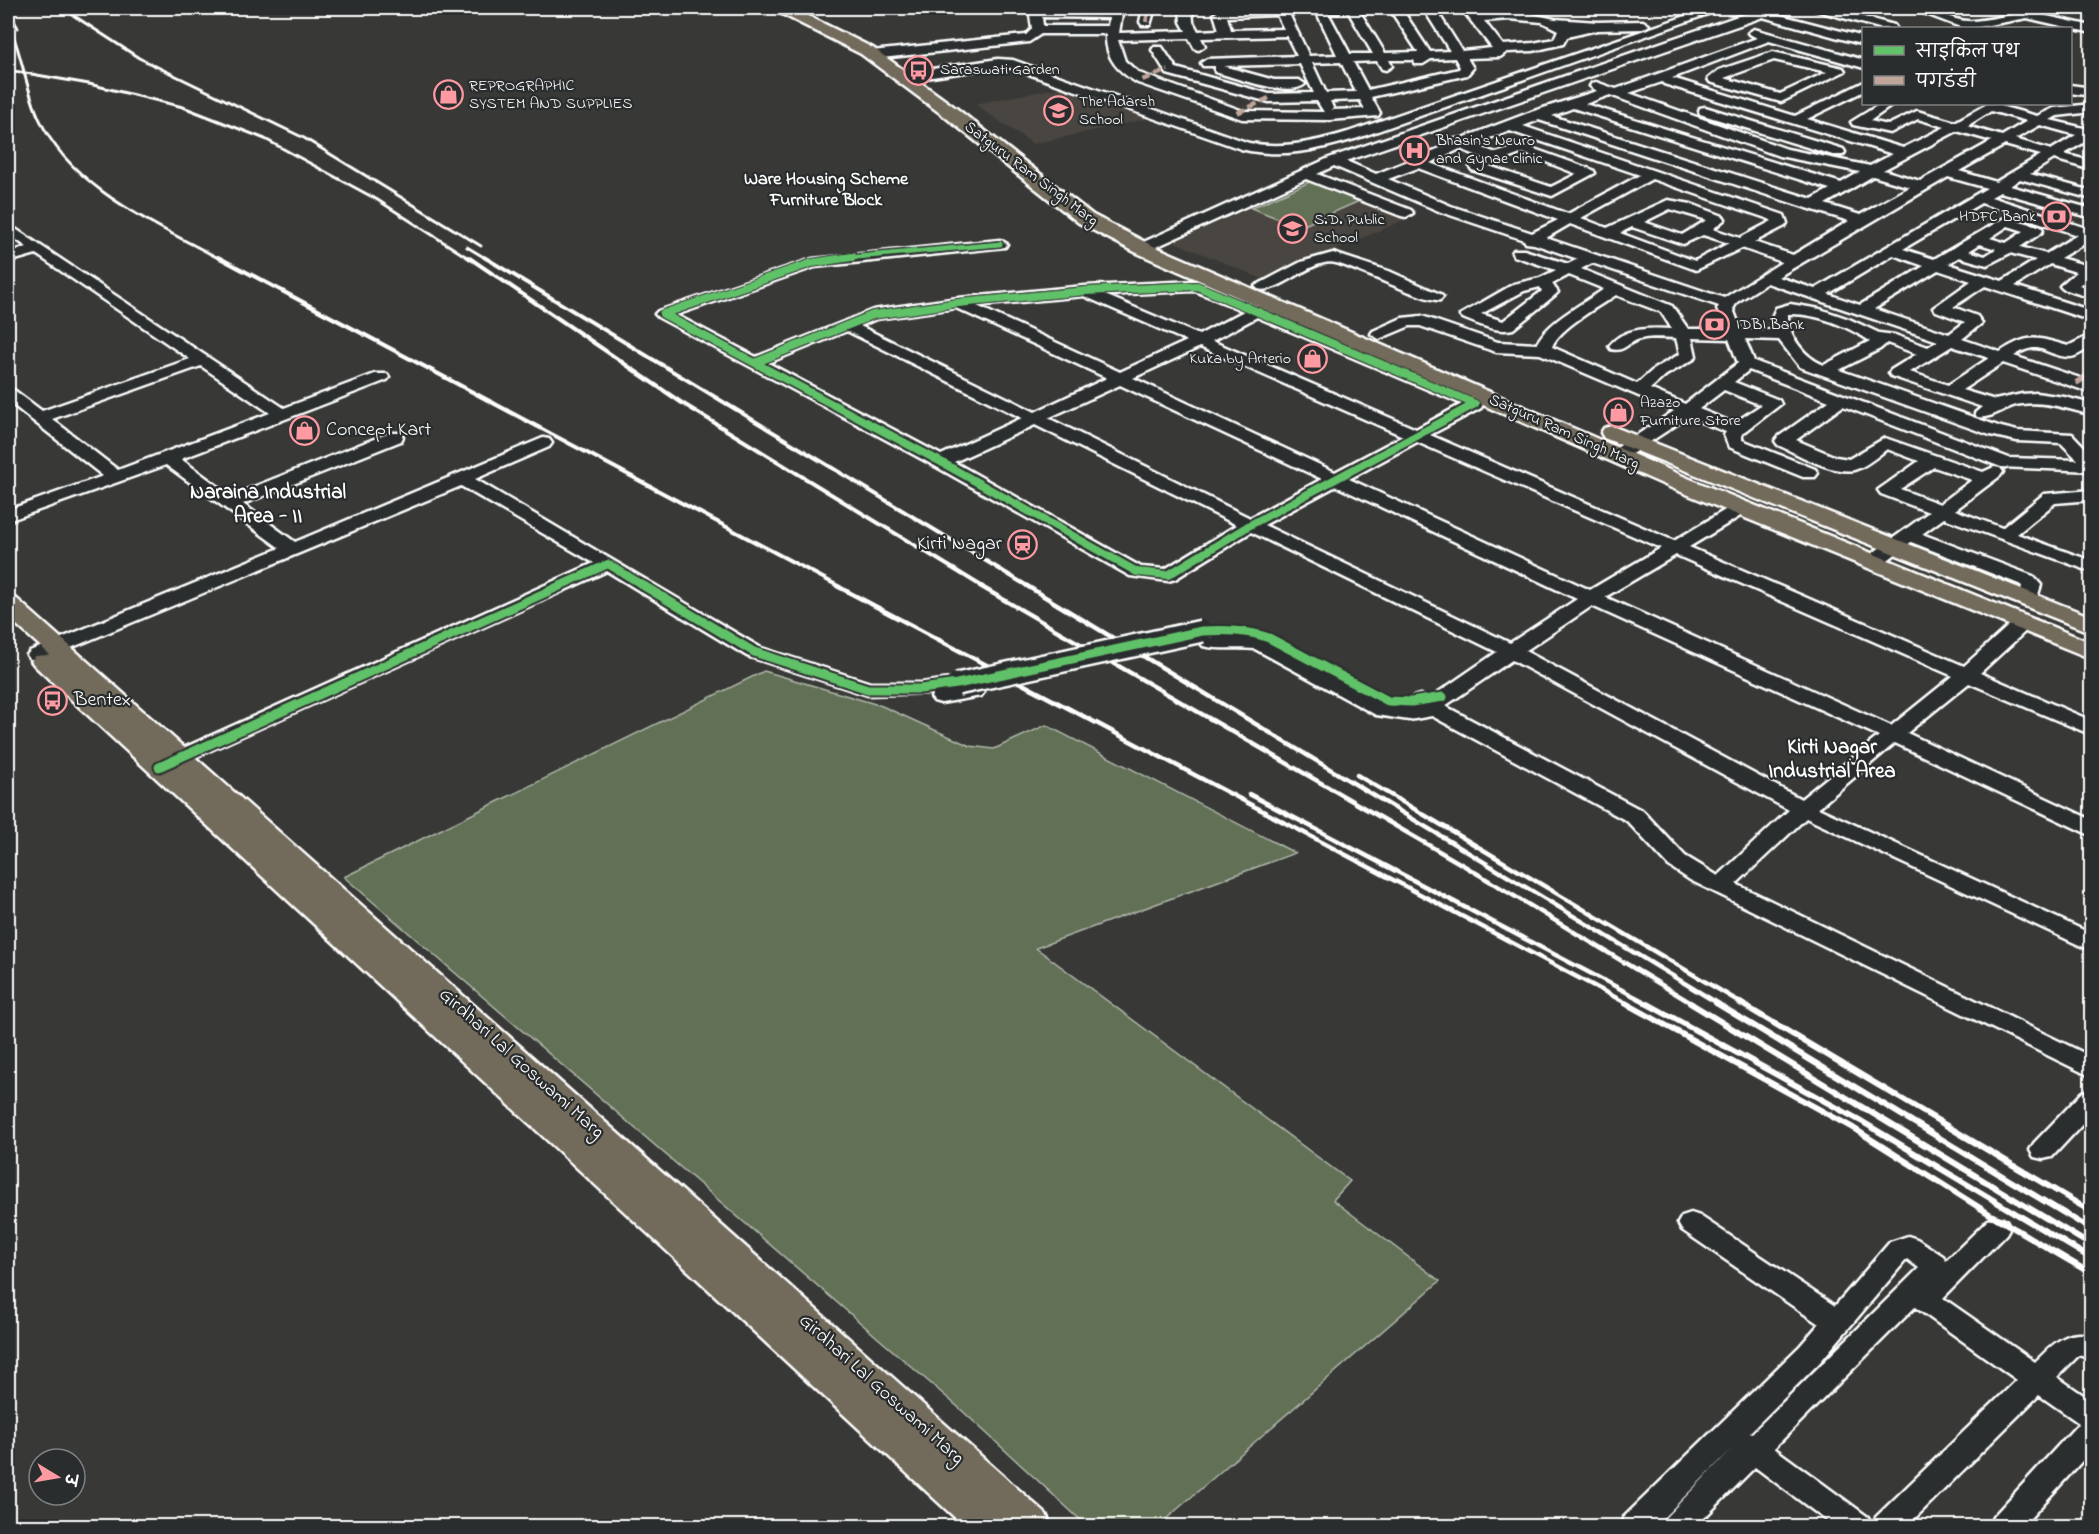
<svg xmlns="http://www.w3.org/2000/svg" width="2099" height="1534" font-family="'Indie Flower','Playpen Sans Deva',sans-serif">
<rect width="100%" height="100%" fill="#383836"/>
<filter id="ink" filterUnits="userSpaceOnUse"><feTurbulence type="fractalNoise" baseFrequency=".0167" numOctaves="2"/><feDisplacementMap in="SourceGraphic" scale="12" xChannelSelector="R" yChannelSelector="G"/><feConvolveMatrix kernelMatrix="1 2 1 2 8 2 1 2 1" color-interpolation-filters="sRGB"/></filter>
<g filter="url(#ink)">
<!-- built -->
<path fill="#48453f" d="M1068,86L1151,118L1033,144L974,104Z
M1314,180L1411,217L1265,280L1174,242Z"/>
<!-- green -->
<path fill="#627057" stroke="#b0b8ab" stroke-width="1.5" d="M1314,180L1364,199L1300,227L1251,208Z
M764,671L882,706L970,746L994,749L1046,725L1295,853L1036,948L1350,1181L1333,1200L1440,1281L1158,1526H1087L958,1407L344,877Z"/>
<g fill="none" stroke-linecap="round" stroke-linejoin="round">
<defs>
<path id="minor" d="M909,8H931C926,13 914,13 909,8Z
M1029,8L1111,11V8H1123L1119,33L1186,31L1181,22L1180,8H1192L1193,22L1198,31L1219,30L1214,14L1220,10L1274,8H1389L1383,12H1360L1385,53L1418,52L1389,8H1401L1430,52L1450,51L1423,8H1435L1462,51L1492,48L1461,8H1473L1478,14L1521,12L1555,19L1597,22L1643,21L1649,25L1643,29L1597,30L1567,37L1563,44L1533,51L1507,52L1500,57L1467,58L1473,68L1467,75L1371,97L1380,113L1378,116L1330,120L1242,119L1138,83C1118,72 1105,58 1106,34H1041L1029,42L872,59L866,55L872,51L1026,35L1032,29ZM1317,13L1337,55L1309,56L1289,14ZM1328,13H1349L1373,54H1350ZM1277,15L1284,29L1231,30L1227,17ZM1042,17L1109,18L1108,26H1043ZM1509,19L1542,22L1558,30L1554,39L1533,43L1503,45L1484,21ZM1287,36L1297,56L1207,59L1201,63L1203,66H1215V72C1234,77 1290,98 1305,84L1299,80H1274L1223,66L1300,64L1314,93L1269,94L1176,68L1162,47H1154L1152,50L1167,74L1269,102L1317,101L1324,112L1243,111L1139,73L1125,61L1118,40L1189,38L1195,49L1199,50L1205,46L1201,38ZM1455,58L1460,67L1459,69L1368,90L1353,62L1377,61L1382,69L1386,70L1392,66L1389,60H1414L1415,64H1423L1431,59ZM1341,62L1356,92L1326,93L1312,63ZM1360,100L1365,109L1332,110L1333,108L1330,101Z
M1143,8H1155L1150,25H1142L1140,22Z
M1709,8H1725L1358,138C1318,150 1282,159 1241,149L1011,68L998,67L919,79L913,75L919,71L998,59L1013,60L1249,143C1284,149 1315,142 1348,132Z
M1772,8H1790L1788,10L1776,14L1864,37V45L1763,17L1346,161L1376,174L1450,144V139H1460L1531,112L1597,91L1590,86L1592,83L1596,82L1616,89L1757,38L1748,33L1754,29L1864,60V68L1769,41L1672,78L1795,116L1864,82V91L1807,119L1903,148L1945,127L1918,119L1890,133L1853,125L1851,122L1880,104H1894L1870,121L1888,125L1917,111L1955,122L1987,104H2001L2000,106L2037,116L2054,108L2092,104V112L2057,116L2050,120L2092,130V138L2064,154L2090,161V167L2085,168L2054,159L2030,174L2092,191V199L2020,179L2010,186L2092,209V218L2000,192L1991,197L2092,230V239L2060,258L2085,265L2092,263V276L2079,285L2092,289V298L2063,289L2060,286L2076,272L2050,264L2015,286L2092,311V321L1985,286L1953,307L1977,316L1982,323L1962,339L2000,352C2029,333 2036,337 2068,346L2092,334V346C2085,350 2077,357 2070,357C2043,356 2042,338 2014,356L2092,382V393L2003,363L1962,390L1995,400L2022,394L2036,393L2064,397L2092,404V415C2068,409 2046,401 2022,404C2006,405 1992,420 1977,417L1975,413L1982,407L1891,376L1889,373L1891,370L1917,354L1887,343L1880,349L1839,370L2001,427L2017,431L2072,434L2092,455V471L2001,467L1843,406L1796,440L1836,457L1849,459L1885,438L1983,472L1994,467L2000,468L2003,472L2000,476L1955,510L2002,528L2044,494L2092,490V500L2055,503L2017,534L2092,561V572L1944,518L1922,534L2033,576L2041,585L2035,604H2021L2019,600L2022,586L2019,584L1911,542L1880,566H1866L1864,562L1866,558L1929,512L1881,494L1878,490L1919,461L1887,449C1878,456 1865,467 1854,470C1830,474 1799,454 1778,445L1775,441L1778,437L1829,401L1749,370L1734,382L1779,400L1781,404L1742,434V440L1815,469L1818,473L1815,477H1803L1729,447L1724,435L1726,432L1688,417L1624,459H1612L1609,455L1612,451L1674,411L1540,354L1496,352L1420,326H1410L1379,339L1371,334L1373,331L1402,318L1422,316L1498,342L1537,344C1545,323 1586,302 1604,289L1569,275L1552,284L1558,292L1555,295L1513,329C1496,333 1478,324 1463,318L1460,315L1514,284L1540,278L1556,270L1514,256L1512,253L1514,250H1524L1568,264L1578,259L1534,244L1526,243L1524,240L1441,212L1334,166L1317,174L1411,210L1413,213L1406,217L1401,216L1306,179L1147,251L1142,252L1135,248L1137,245L1329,158L1738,16ZM1662,82L1664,84L1893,154L1870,166L1787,149L1629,93ZM1610,95L1779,156L1860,172L1841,183L1585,104ZM1573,108L1830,189L1812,199L1552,116ZM1991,111L2027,121L2002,136L1967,126ZM1539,120L1807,208L1849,221L1793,255L1754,242L1785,226L1787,223L1784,215L1523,126ZM2040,125L2076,135L2051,150L2015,139ZM1510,131L1640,175L1568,214L1430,163L1460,149L1484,158L1470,167L1472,170L1552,196L1595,173L1593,170L1523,145L1496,153L1472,144ZM1957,131L1992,141L1920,181L1883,170ZM2005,145L2041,155L1996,182L1959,171ZM1523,153L1577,174L1551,187L1489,166ZM1418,168L1558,220L1532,233L1451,206L1388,179ZM1873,176L1910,187L1860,215L1825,204ZM1948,177L1987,188L1815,289L1778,277ZM1652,179L1769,219L1772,221L1740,238L1713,229L1725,219L1723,216L1691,204L1668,200L1607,228L1581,218ZM1981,203L2077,235L2046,254L2020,247L2041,233L2043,230L2041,227L2006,217L1934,259L1903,249ZM1670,209L1707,220L1682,235L1644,222ZM1570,224L1696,270L1742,248L1782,262L1724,298L1546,238ZM2008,226L2024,231L2006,243L1990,238ZM1632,227L1683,244L1703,235L1729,243L1695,261L1620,233ZM1980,244L1996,249L1985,256L1969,251ZM2010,253L2036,260L2002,281L1948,264L1959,257L1987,265ZM1893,255L1924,266L1860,305L1828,294ZM1592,263L1719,306L1717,309L1725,329H1688L1672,306L1581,269ZM1938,270L1971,281L1933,308L1936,311L1965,322L1949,334L1874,309ZM1767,283L1938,341L1928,347L1895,335L1879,333L1849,319L1820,309L1790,304L1776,308L1772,317L1775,330H1741L1733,309L1737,302ZM1540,287L1542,291L1503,321L1481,314L1524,291ZM1616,295L1661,312L1672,329C1650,328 1624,327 1609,346L1611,349C1622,352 1625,346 1633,342C1645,335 1663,338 1676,338L1680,354L1654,369L1637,384L1552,347C1558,329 1599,306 1616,295ZM1788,314C1816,313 1847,326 1870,341L1824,365C1805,358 1787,335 1788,314ZM1692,338L1729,339L1738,363L1685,404L1650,389L1666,375L1694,359L1696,356ZM1745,339L1779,340L1800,367L1990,435L2017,441L2061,443L2078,460L2009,458L1754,361ZM1952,346L1989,358L1948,385L1910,372ZM1724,390L1761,405L1734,423L1699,409ZM1934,467L1972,480L1940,504L1900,489Z
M1813,8H1830L1894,25L1896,28H1879L1815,10Z
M1910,8C1933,5 1952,23 1974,21C2005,18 2033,8 2064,8L2062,10L2042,15L2092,26V33L2027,18L1973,28H1963Z
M1956,8H1978C1973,13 1961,13 1956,8Z
M1773,52L1843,68L1845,71L1781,102L1710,82L1708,79L1719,70ZM1774,60L1827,72L1780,94L1724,78Z
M2070,85L2092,88V96L2070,93Z
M1705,107L1843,149L1845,152L1843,155H1833L1700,114L1699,111L1700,108Z
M8,224L284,408L375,374H387L389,377L387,380L181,459L231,496L389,433H401L403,437L401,441L243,504L295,542L543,438L549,439L552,443L549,447L475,479L761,648L870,683H921L957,678L964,680L967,684L965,687L981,688L984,692L981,696L941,703L934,701L931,697L934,693L868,695L747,656L607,571L171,768L164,770L157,768L154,764L157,760L594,563L461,486L44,659H30L27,655L30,651L280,548L166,465L8,521V510L103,476L8,401V388L14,390L42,411L190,359L36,254L8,262V253L27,247L8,234ZM201,366L270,413L118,470L52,419Z
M1000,240L1007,244L1005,247L815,267L676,315L756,357L873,310L958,298L1085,286L1197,281L1481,400L1483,404L1481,408L1430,435L1674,541L1735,504H1747L1750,508L1747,512L1689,547L1964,666L2016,619H2030L2033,623L2030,627L1980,673L2092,721V735L1969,683L1907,733L2092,820V836L1895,743L1818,808L2092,934V951L1806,818L1736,884L2092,1057V1077L1690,880L1669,866L1627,821L1432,716L1409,720L1376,715L1255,649C1238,647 1219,650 1203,646L1200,642L1203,638L1237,635L1267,640L1389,706L1417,707L1410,701L1413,697L1420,695L1430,698L1497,652L1251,532L1175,579L1168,581L1130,576L935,466L658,317L655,314L658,311L812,259ZM1195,291L1244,311L1199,335L1105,295ZM1084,296L1086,297L1187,341L1120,372L977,306ZM956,308L1107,378L1035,412L860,326L876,319ZM1257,317L1462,404L1416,429L1212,341ZM847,331L1022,418L941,455L768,363ZM1200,347L1403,436L1335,472L1133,378ZM1120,385L1322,479L1250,518L1048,418ZM1035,425L1237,525L1165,569L1141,567L954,462ZM1417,442L1661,548L1590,590L1349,479ZM1336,486L1577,599L1510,643L1264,525ZM1676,555L1953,676L1891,726L1605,597ZM1592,606L1879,736L1801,799L1525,651ZM1512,660L1789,810L1718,876L1685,856L1643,811L1445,706Z
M1333,253L1391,272L1440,294L1443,297L1440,300C1429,303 1356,268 1336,263C1311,257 1280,295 1258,289L1255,286L1301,262Z
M2092,1089V1114L2052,1157L2043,1159L2034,1157L2030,1150L2034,1143L2083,1092Z
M1691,1213L1700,1216L1835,1306L1890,1242L1908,1236L1917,1239L1943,1256L1946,1261L1988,1220L1997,1217L2006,1220L2010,1227L2006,1234L1943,1298L2035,1362C2052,1346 2066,1328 2092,1336V1360L2079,1355L2057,1377L2092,1401V1450L2023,1526H1989L1993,1517L2079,1423L2039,1395L1907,1526H1834L1755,1467L1696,1526H1662L1666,1517L1732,1449L1655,1526H1620L1624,1517L1800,1346L1819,1324L1682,1230L1678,1223L1682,1216ZM1907,1259L1919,1268L1752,1433L1750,1432L1820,1362ZM1915,1307L2017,1380L1876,1517L1872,1526L1868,1517L1774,1448Z"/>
<path id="major" d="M773,8H792L873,48L956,108L1093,215L1149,244L1690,479L2092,643V659L1674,489L1135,252L1079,223L944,116L861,54L776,11Z
M1612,426L2092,617V633L1604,438L1601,433L1604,428Z
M8,597L17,599L1046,1514L1051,1526H964L35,666L31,661L35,656L50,655L8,617Z"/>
</defs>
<!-- minor casing -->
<use href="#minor" stroke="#fff" stroke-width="5"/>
<!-- major casing -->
<use href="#major" stroke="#fff" stroke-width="5"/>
<!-- minor -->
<use href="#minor" fill="#2a2d2e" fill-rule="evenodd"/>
<!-- major -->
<use href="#major" fill="#726b5a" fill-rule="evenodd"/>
<!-- rail-far3 -->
<path stroke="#fff" stroke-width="3" d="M62,8L139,58L304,138L481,246
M8,10L18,28
M8,22C22,53 25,87 39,118C70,188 157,225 220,259
M8,70L89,84L183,107L265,139L376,199L470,259
M467,247L487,259"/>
<!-- rail-far2 -->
<path stroke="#fff" stroke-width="4" d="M218,257L840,587
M468,257L682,403L983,587
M484,257L1029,587"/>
<!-- rail-far1 -->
<path stroke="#fff" stroke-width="4.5" d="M837,586L1628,1004
M980,586L1463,865L1693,1004
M1027,586L1719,1004
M1357,775L1743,1004
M1249,794L1649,1004"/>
<!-- rail -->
<path stroke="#fff" stroke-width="6" d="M1625,1003L1853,1128L1988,1213L2092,1274
M1646,1003L1861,1121L2092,1259
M1690,1003L2092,1246
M1716,1003L2092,1230
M1740,1003L2092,1212"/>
<defs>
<path id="minor-bridge" d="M957,684L1202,631"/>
</defs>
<!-- minor-bridge casing -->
<use href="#minor-bridge" stroke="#fff" stroke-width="26" stroke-linecap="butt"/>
<!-- minor-bridge -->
<use href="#minor-bridge" stroke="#2a2d2e" stroke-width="21"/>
<!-- quiet-far1 -->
<path stroke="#c0a59a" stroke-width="4.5" stroke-dasharray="9 4.5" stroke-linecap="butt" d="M1081,14L1083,8
M1146,22L1149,8
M1142,80L1168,70
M1237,113L1269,98"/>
<!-- quiet -->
<path stroke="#c0a59a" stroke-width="6" stroke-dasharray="12 6" stroke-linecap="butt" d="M2076,383L2092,373"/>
<defs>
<path id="cycleway-far2" d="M835,259L1000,244"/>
<path id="cycleway-far1" d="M757,362L873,315L958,303L1085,291L1197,286L1475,404L1250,525L1168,575L1137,572L941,462L663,314L812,263L852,257
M557,587L608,564L646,587"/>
<path id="cycleway" d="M644,586L754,652L868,689H921L957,684L1202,631C1225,630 1247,630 1269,638L1388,701L1411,702L1443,697
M159,767L560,586"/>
</defs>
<!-- cycleway-far2 casing -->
<use href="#cycleway-far2" stroke="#2a2d2e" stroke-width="8"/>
<!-- cycleway-far1 casing -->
<use href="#cycleway-far1" stroke="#2a2d2e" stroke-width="10"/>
<!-- cycleway casing -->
<use href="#cycleway" stroke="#2a2d2e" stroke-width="13"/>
<!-- cycleway-far2 -->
<use href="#cycleway-far2" stroke="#61c268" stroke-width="5"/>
<!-- cycleway-far1 -->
<use href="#cycleway-far1" stroke="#61c268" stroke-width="8"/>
<!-- cycleway -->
<use href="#cycleway" stroke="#61c268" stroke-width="9"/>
</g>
</g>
<!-- icons -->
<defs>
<symbol id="bus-ring" viewBox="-11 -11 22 22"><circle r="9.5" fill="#2a2d2e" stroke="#ff9aa2" stroke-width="1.5"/><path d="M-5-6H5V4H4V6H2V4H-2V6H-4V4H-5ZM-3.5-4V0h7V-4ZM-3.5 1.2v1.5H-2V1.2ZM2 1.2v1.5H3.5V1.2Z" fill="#ff9aa2"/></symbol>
<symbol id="shop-ring" viewBox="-11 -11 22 22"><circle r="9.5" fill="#2a2d2e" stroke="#ff9aa2" stroke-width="1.5"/><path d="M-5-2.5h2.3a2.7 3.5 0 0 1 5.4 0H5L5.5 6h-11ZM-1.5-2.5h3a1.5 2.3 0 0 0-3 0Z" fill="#ff9aa2"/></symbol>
<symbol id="school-ring" viewBox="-11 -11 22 22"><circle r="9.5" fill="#2a2d2e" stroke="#ff9aa2" stroke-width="1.5"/><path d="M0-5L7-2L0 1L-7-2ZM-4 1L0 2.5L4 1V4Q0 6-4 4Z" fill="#ff9aa2"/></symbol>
<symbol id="hospital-ring" viewBox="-11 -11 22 22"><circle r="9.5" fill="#2a2d2e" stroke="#ff9aa2" stroke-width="1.5"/><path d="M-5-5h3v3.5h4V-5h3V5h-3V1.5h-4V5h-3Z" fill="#ff9aa2"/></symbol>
<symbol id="bank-ring" viewBox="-11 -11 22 22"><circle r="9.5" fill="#2a2d2e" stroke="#ff9aa2" stroke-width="1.5"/><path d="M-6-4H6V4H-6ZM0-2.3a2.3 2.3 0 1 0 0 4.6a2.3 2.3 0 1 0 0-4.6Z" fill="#ff9aa2"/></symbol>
<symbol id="station-ring" viewBox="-11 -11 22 22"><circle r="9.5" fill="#2a2d2e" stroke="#ff9aa2" stroke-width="1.5"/><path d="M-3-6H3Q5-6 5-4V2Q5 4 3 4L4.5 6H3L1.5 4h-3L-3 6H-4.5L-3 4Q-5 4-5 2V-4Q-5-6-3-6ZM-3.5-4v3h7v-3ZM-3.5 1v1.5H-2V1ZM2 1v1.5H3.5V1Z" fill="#ff9aa2"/></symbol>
</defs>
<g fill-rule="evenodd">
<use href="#bus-ring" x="902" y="54" width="33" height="33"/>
<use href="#shop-ring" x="432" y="78" width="33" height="33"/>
<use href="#school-ring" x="1042" y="94" width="33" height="33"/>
<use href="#hospital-ring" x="1398" y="134" width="33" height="33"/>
<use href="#bank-ring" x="2040" y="200" width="33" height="33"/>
<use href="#school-ring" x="1276" y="212" width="33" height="33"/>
<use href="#bank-ring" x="1698" y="308" width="33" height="33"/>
<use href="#shop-ring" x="1296" y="342" width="33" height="33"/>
<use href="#shop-ring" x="1602" y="396" width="33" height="33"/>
<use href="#shop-ring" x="288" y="414" width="33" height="33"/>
<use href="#station-ring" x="1006" y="528" width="33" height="33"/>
<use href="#bus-ring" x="36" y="684" width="33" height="33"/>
</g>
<g text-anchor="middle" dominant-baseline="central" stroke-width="4.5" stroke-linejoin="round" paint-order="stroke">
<!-- far-poi labels -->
<g font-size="16" fill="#fff" stroke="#2a2d2e" text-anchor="start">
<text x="940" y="70">Saraswati Garden</text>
<text x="469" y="86">REPROGRAPHIC<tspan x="469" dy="18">SYSTEM AND SUPPLIES</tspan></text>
<text x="1079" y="102">The Adarsh<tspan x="1079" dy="18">School</tspan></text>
<text x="1436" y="141">Bhasin's Neuro<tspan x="1436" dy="18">and Gynae clinic</tspan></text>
<text x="2036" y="217" text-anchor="end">HDFC Bank</text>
<text x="1314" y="220">S.D. Public<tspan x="1314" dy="18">School</tspan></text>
<text x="1736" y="325">IDBI Bank</text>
<text x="1291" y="359" text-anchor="end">Kuka by Arterio</text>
<text x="1640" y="403">Azazo<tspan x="1640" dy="18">Furniture Store</tspan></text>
</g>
<!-- far-street labels -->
<g font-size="16" fill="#fff" stroke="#2a2d2e">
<text transform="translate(1031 174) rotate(37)">Satguru Ram Singh Marg</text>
<text transform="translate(1564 432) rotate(24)">Satguru Ram Singh Marg</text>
</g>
<!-- far-neighbourhood labels -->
<g font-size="18" font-weight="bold" fill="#fff" stroke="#2a2d2e">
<text x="826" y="180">Ware Housing Scheme<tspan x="826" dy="21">Furniture Block</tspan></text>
</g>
<!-- poi labels -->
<g font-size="20" fill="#fff" stroke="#2a2d2e" text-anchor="start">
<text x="326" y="430">Concept Kart</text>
<text x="1002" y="544" text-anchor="end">Kirti Nagar</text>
<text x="74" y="700">Bentex</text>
</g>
<!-- street labels -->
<g font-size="20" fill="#fff" stroke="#2a2d2e">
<text transform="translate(521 1064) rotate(42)">Girdhari Lal Goswami Marg</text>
<text transform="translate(881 1390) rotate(42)">Girdhari Lal Goswami Marg</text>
</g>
<!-- neighbourhood labels -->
<g font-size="21" font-weight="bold" fill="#fff" stroke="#2a2d2e">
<text x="268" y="493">Naraina Industrial<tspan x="268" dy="24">Area - II</tspan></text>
<text x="1832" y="748">Kirti Nagar<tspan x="1832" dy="24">Industrial Area</tspan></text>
</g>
</g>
<!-- margin -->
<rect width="2099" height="1534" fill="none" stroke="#2a2d2e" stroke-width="30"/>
<rect x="15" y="15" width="2069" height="1504" fill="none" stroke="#fff" stroke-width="2" filter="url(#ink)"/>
<!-- legend -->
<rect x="1862" y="27" width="210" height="78" fill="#2a2d2e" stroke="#7f8182" stroke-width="1.5"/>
<rect x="1874" y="46" width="30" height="9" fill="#61c268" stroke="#7f8182" stroke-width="1.5"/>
<text x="1916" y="57" font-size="18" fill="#ffffff">साइकिल पथ</text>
<rect x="1874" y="76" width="30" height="9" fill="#c0a59a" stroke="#7f8182" stroke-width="1.5"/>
<text x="1916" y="87" font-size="18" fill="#ffffff">पगडंडी</text>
<!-- north arrow -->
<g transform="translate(57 1477) rotate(101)"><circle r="28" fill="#2a2d2e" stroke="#7f8182" stroke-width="1.5"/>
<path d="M0-4.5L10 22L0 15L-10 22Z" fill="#ff9aa2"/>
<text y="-9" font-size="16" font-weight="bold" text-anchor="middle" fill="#ffffff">उ</text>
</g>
</svg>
